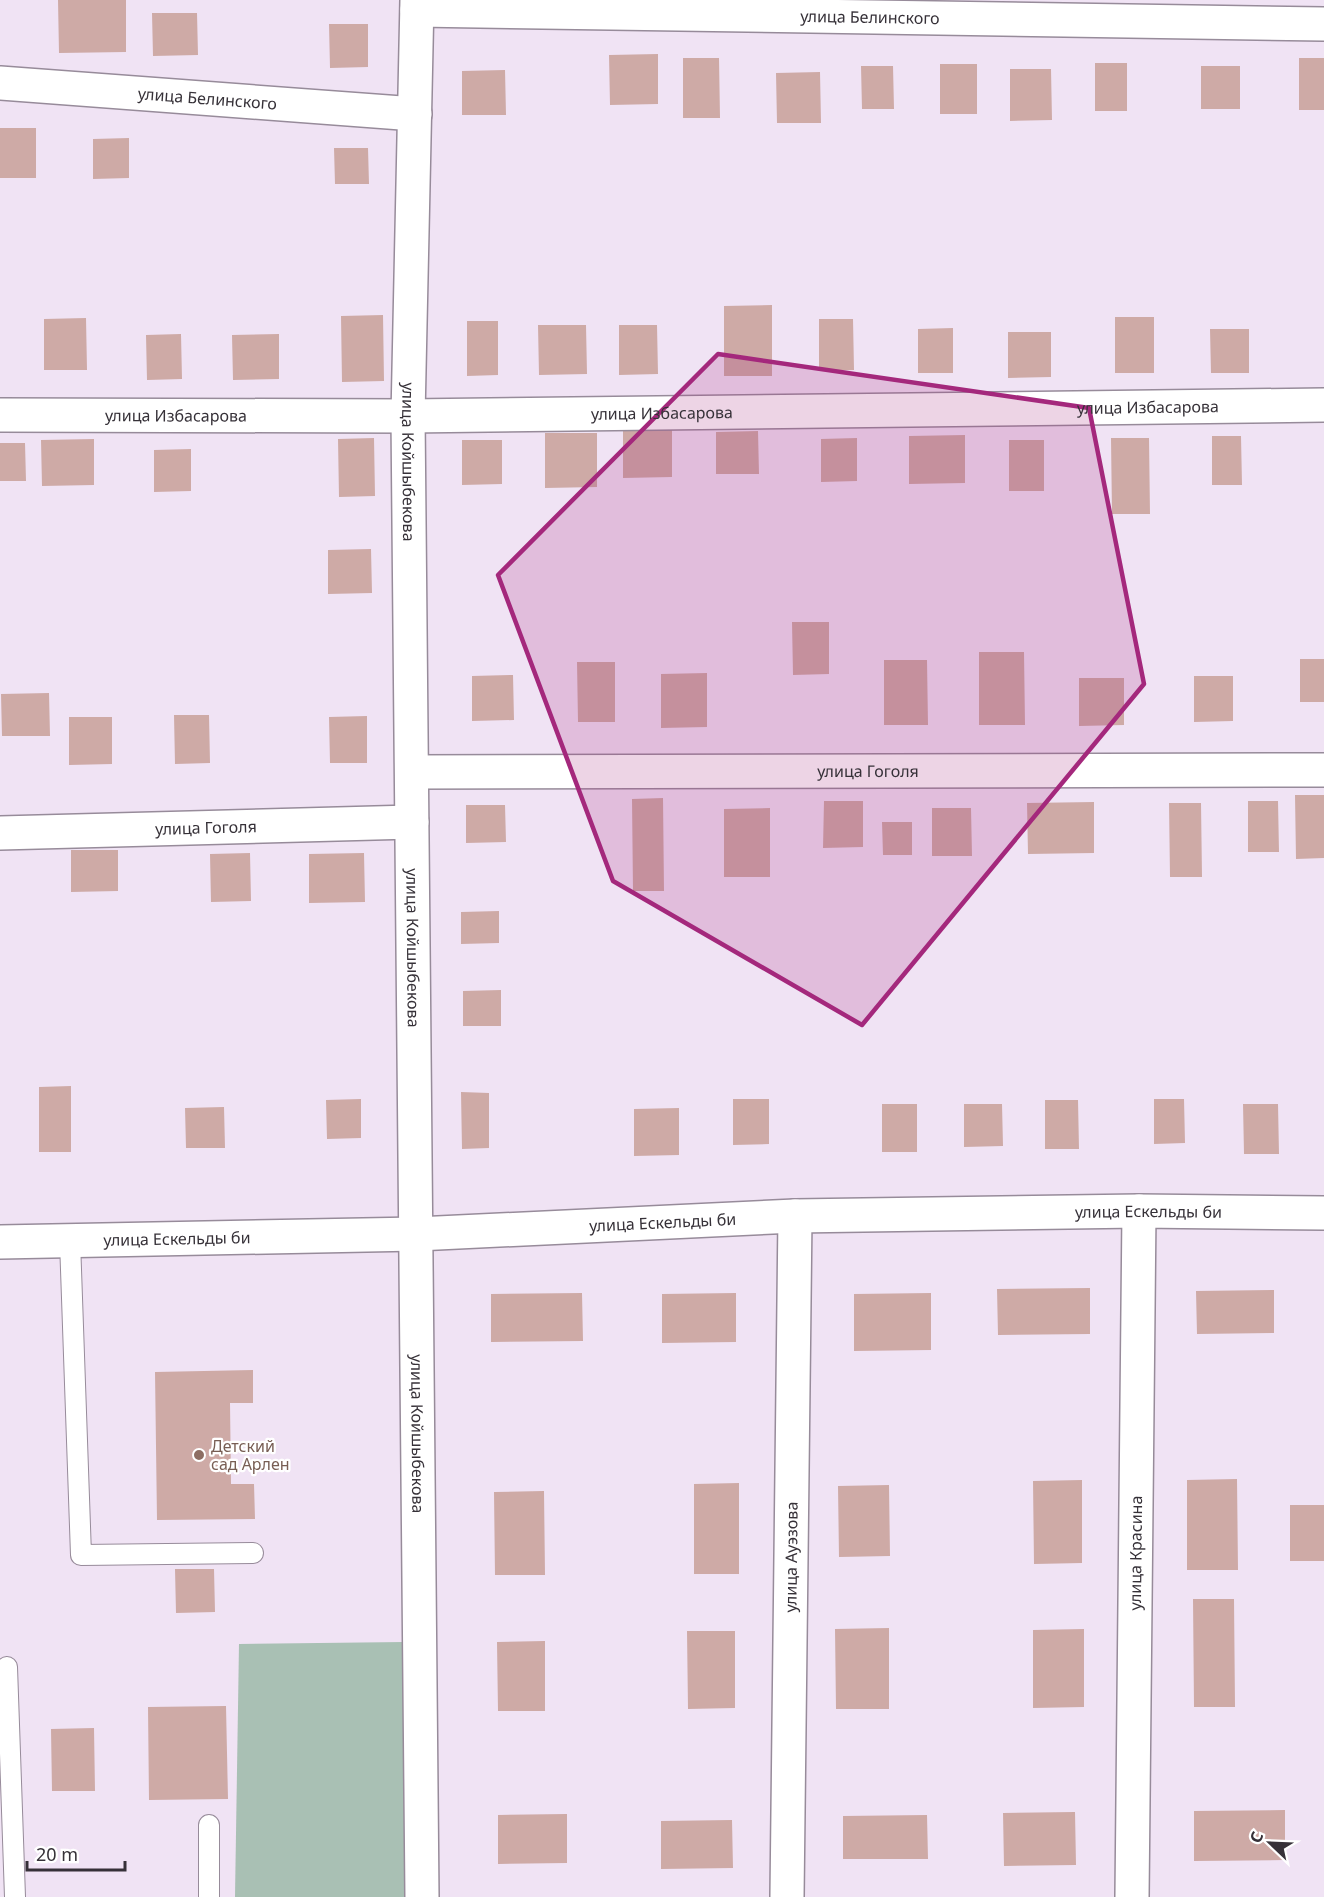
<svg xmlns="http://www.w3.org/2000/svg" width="1324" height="1897" font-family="'Noto Sans',sans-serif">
<rect width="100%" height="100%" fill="#f0e3f4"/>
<!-- green -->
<path fill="#a9c0b4" d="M404,1642L411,1897H235L239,1644Z"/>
<!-- building -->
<path fill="#ceaaa6" d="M58,0H126V52L59,53Z
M152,13H197L198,55L153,56Z
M329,24H368V67L330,68Z
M658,54V104L610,105L609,55Z
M683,58H719L720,118H683Z
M1299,58H1324V110H1299Z
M1095,63H1127V111H1095Z
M940,64H977V114H940Z
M861,66H893L894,109H862Z
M1201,66H1240V109H1201Z
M1010,69H1051L1052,120L1010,121Z
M505,70L506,115H462V71Z
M820,72L821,123H777L776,73Z
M0,128H36V178H0Z
M129,138V178L93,179V139Z
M334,148H368L369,184H335Z
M772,305V376H724V306Z
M383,315L384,381L342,382L341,316Z
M1115,317H1154V373H1115Z
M86,318L87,370H44V319Z
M819,319H853L854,370L819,371Z
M467,321H498V375L467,376Z
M538,325H586L587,374L539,375Z
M619,325H657L658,374L619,375Z
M953,328V373H918V329Z
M1210,329H1249V373H1211Z
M1008,332H1051V377L1008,378Z
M181,334L182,379L147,380L146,335Z
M279,334V379L233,380L232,335Z
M623,429H672V477L623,478Z
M758,431L759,474H716V432Z
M545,433H597V487L545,488Z
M965,435V483L909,484V436Z
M1212,436H1241L1242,485H1212Z
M374,438L375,496L339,497L338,439Z
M857,438V481L821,482V439Z
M1111,438H1149L1150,514H1112Z
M94,439V485L42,486L41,440Z
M462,440H502V484L462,485Z
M1009,440H1044V491H1009Z
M0,443H25L26,481H0Z
M191,449V491L154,492V450Z
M371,549L372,593L328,594V550Z
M792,622H829V674L793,675Z
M979,652H1024L1025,725H979Z
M1300,659H1324V702H1300Z
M884,660H927L928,725H884Z
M577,662H615V722H578Z
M707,673V727L661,728V674Z
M513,675L514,720L472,721V676Z
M1194,676H1233V721L1194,722Z
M1079,678H1124V725L1079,726Z
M49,693L50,736H2L1,694Z
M174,715H209L210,763L175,764Z
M367,716V763H330L329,717Z
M69,717H112V764L69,765Z
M1295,795H1324V858L1296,859Z
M663,798L664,891H633L632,799Z
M824,801H863V847L823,848Z
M1248,801H1278L1279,852H1248Z
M1094,802V853L1028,854L1027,803Z
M1169,803H1201L1202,877H1170Z
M466,805H505L506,842L466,843Z
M770,808V877H724V809Z
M932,808H971L972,856H932Z
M882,822H912V855H883Z
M71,850H118V891L71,892Z
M250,853L251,901L211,902L210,854Z
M364,853L365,902L309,903V854Z
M499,911V943L461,944V912Z
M501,990V1026H463V991Z
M71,1086V1152H39V1087Z
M461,1092L489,1093V1148L462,1149Z
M361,1099V1138L327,1139L326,1100Z
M733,1099H769V1144L733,1145Z
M1154,1099H1184L1185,1143L1154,1144Z
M1045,1100H1078L1079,1149H1045Z
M882,1104H917V1152H882Z
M964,1104H1002L1003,1146L964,1147Z
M1243,1104H1278L1279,1154H1244Z
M224,1107L225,1148H186L185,1108Z
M679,1108V1155L634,1156V1109Z
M1090,1288V1334L998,1335L997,1289Z
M1274,1290V1333L1197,1334L1196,1291Z
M582,1293L583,1341L491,1342V1294Z
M736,1293V1342L662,1343V1294Z
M931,1293V1350L854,1351V1294Z
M253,1370V1403H230L231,1484H254L255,1519L157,1520L155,1372Z
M1237,1479L1238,1570H1187V1480Z
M1082,1480V1563L1034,1564L1033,1481Z
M739,1483V1574H694V1484Z
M889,1485L890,1556L839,1557L838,1486Z
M544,1491L545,1575H495L494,1492Z
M1290,1505H1324V1561H1290Z
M175,1569H214L215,1612L176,1613Z
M1193,1599H1234L1235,1707H1194Z
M889,1628V1709H836L835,1629Z
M1084,1629V1707L1033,1708V1630Z
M687,1631H735V1708L688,1709Z
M545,1641V1711H498L497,1642Z
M226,1706L228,1799L149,1800L148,1707Z
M94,1728L95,1791H52L51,1729Z
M1285,1810V1860L1194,1861V1811Z
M1075,1812L1076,1865L1004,1866L1003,1813Z
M567,1814V1863L498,1864V1815Z
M927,1815L928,1859H843V1816Z
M732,1820L733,1868L661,1869V1821Z"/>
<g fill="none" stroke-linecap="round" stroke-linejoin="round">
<defs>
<path id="service" d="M70,1241L81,1555L253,1553
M7,1667L15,1897
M209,1897V1825"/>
<g id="minor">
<path id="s1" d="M417,0L408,416L422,1897"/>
<path id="s2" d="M417,10L1324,24"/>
<path id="s3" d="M0,83L415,114"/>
<path id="s4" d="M0,415L408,416L1324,405"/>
<path id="s5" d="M412,772L1324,770"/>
<path id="s6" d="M0,833L412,822"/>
<path id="s7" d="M787,1897L795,1216"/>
<path id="s8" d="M1132,1897L1139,1211"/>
</g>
<g id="tertiary">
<path id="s9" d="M0,1242L417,1234L795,1216L1139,1211L1324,1213"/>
</g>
</defs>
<!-- service casing -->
<use href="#service" stroke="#978b9a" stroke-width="22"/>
<!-- minor casing -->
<use href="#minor" stroke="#978b9a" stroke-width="36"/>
<!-- tertiary casing -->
<use href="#tertiary" stroke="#978b9a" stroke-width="36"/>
<!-- service -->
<use href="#service" stroke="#fff" stroke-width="20"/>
<!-- minor -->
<use href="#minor" stroke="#fff" stroke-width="33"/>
<!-- tertiary -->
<use href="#tertiary" stroke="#fff" stroke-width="33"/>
</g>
<!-- marked area -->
<path fill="#a4287c" fill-opacity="0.2" stroke="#a4287c" stroke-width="4.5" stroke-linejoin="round" d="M718,354L1089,408L1144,684L862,1025L613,881L498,575Z"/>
<!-- markers -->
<circle fill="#8d6e63" stroke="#fff" stroke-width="2" cx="199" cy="1455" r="6"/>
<g text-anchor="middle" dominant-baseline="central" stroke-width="4.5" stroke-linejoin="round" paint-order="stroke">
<!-- street labels -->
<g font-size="16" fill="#363138" stroke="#fff">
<text stroke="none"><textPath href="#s2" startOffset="453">улица Белинского</textPath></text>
<text stroke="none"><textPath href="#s3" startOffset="208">улица Белинского</textPath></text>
<text stroke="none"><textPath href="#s4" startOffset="1148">улица Избасарова</textPath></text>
<text stroke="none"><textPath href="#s4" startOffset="662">улица Избасарова</textPath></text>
<text stroke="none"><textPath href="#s4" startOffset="176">улица Избасарова</textPath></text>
<text stroke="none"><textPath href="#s1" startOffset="462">улица Койшыбекова</textPath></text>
<text stroke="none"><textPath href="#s5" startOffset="456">улица Гоголя</textPath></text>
<text stroke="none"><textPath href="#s6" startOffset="206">улица Гоголя</textPath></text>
<text stroke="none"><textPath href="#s1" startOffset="948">улица Койшыбекова</textPath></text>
<text stroke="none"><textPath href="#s9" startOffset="1149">улица Ескельды би</textPath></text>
<text stroke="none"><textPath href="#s9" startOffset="663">улица Ескельды би</textPath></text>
<text stroke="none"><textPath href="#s9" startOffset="177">улица Ескельды би</textPath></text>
<text stroke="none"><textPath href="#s1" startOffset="1434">улица Койшыбекова</textPath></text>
<text stroke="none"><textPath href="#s8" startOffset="344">улица Красина</textPath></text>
<text stroke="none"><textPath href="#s7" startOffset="340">улица Ауэзова</textPath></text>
</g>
<!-- education labels -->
<g font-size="16" fill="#785e54" stroke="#fff" text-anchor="start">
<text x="211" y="1446">Детский<tspan x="211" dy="18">сад Арлен</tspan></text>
</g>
</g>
<!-- north arrow -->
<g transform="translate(1270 1843) rotate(293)" stroke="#ffffff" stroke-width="4.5" paint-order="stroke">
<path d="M0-4.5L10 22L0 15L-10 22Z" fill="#363138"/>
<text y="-9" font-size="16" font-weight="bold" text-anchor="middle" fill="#363138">С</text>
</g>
<!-- scale -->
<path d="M27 1861v9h98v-9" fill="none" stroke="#363138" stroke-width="3"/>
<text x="36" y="1861" font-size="18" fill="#363138" stroke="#ffffff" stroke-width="4.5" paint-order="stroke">20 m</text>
</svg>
